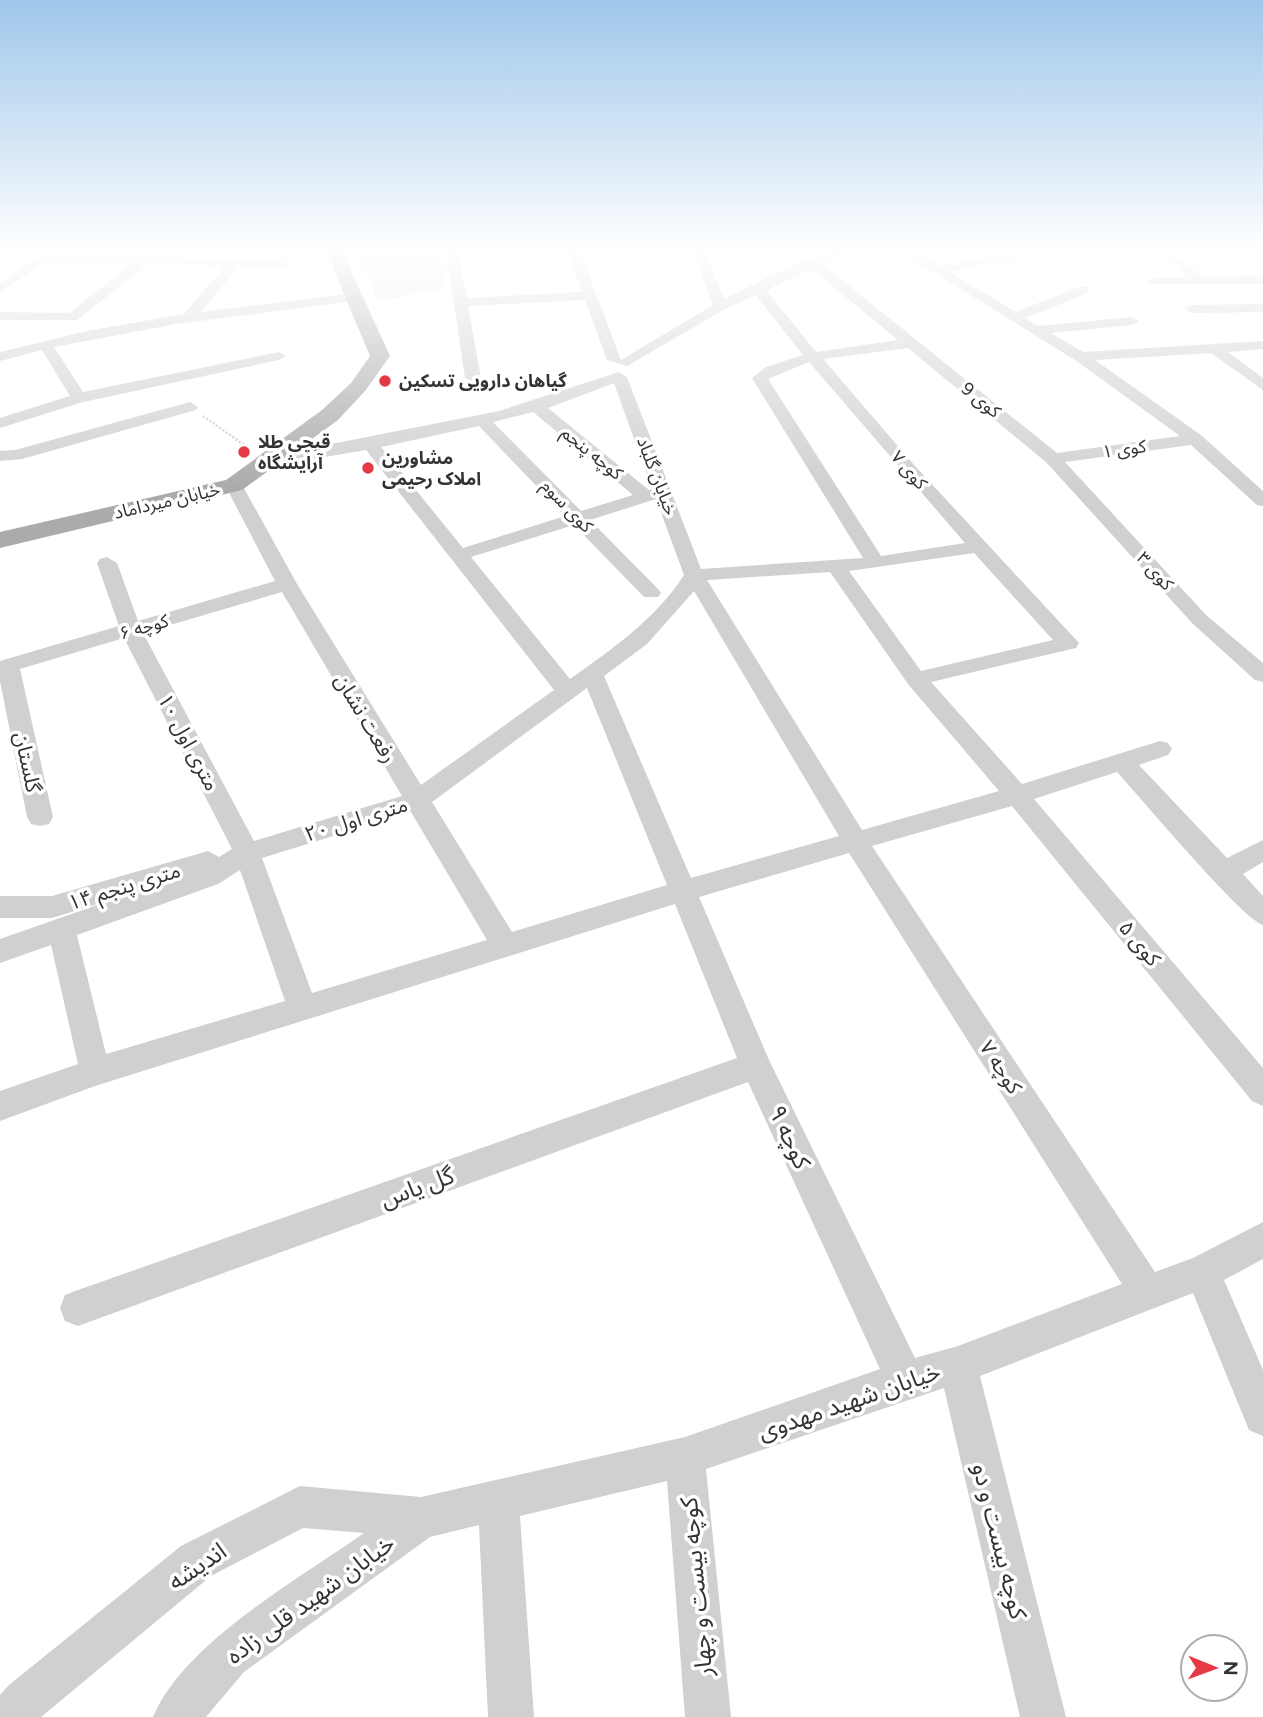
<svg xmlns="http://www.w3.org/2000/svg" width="1263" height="1717" font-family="Figtree,'Noto Sans Arabic',sans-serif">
<rect width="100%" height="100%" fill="#fff"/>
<!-- green -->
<path fill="#e6ecdf" d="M354,249H440L446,288L378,301Z"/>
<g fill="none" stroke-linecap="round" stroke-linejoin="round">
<!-- path -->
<path stroke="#cdcdcd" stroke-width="2.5" stroke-dasharray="2 2" stroke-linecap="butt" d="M203,416L250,449"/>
<!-- minor -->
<path fill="#d0d0d0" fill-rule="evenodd" d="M446,249H458L467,298L582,292L567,249H579L621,360L713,305L691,249H703L724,299C759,283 816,249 851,249L822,264L1057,453L1180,436L1075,360L897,249H912L940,266L1032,249H1058L949,272L1016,312L1078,287H1088V293L1025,318L1038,326L1132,317L1139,321L1132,325L1051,333L1083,352L1263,341V349L1228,352L1263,378V390L1211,353L1095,360L1201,435L1263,491V506L1257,505L1191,445L1065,462L1206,615L1263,663V682L1255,680L1192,623L1047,463L908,348L823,359L915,466L1079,643L1076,648L931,682L1022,784L1160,741L1168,743L1172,749L1168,755L1139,765L1227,858L1263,840V862L1243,874L1263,896V925C1240,917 1141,798 1117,772L1034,799L1263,1068V1106L1252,1101L1012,806L872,846L1155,1272L1193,1258L1263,1222V1259L1224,1280L1263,1370V1436L1249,1430L1193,1293L980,1376L1066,1717H1020L944,1388L706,1469L731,1717H685L667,1481L520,1516L534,1717H488L479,1525L430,1537L244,1672L206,1717H153C184,1643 299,1579 364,1533L303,1528L211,1576L41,1717H0V1695L9,1685L181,1546L300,1486L421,1497L685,1437L880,1369L748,1082L78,1326L65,1321L60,1308L65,1295L78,1290L737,1058L675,904L95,1086L0,1121V1091L78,1064L51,945L0,963V939L117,898L52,918H0V896H52L208,851L219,857L232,849L124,638L20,669L53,817L49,824L40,826L31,824L27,817L0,681V661L119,626L97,563L100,559L107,557L117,563L138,621L275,581L225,485L228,481H240L297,584L421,785L554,690L366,450L266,467L260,466L257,462L260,458L499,411L619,372L627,377L701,569L863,558L752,378L766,367L803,355L756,295L725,309L627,366L607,360L585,300L468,306L481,378L473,383L465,378ZM812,269L898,340L816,352L766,290ZM809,362L965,543L881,556L768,379ZM614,383L652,489L649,490L548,408ZM533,412L633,495L581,511L493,422ZM479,426L565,516L463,548L381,447ZM656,499L684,575C655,620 612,649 570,679L471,557L574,525L644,597H658L661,593L658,589L590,520ZM974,553L1053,640L921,671L849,571ZM830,572L908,684L999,791L862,830L707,580ZM694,591L839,836L691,878L604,676L647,644ZM282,592L402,796L254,841L143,633ZM587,688L667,885L512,932L432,802ZM411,812L487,940L312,993L262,858ZM849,853L1122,1284L958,1346L915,1358L769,1060L699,897ZM240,870L285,1001L106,1054L77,935L218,884Z
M42,253L281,260L287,264L281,268L238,267L201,312L354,293L361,297L354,301L176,324L54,347L83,392L279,352L286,356L279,360L83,402L0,428V418L70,396L42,350L0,361V352L87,331L184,314L225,266L148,264L77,320H0V312L69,313L133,263L45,261L0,293V283Z
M1174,254L1203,277L1263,276V284H1149L1148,281L1154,277H1188L1168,258Z
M1263,304V312L1192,313L1185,309L1192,305Z
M190,402L198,407L196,410L22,459L0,461V451L15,450Z"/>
<!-- major -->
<path fill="#ababab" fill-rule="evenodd" d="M325,249H341L390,356L365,391L338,420L242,490L0,548V532L226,480L322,410L351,383L370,356Z"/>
</g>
<!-- sky -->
<linearGradient id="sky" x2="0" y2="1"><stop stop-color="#9ec6ea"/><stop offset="0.51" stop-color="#fff"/><stop offset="1" stop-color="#fff" stop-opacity="0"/></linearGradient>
<rect width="1263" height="489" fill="url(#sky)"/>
<!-- markers -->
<g fill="#e63946" stroke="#fff" stroke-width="2.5">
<circle cx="385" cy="381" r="7"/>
<circle cx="244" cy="452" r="7"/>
<circle cx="368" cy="468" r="7"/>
</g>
<g text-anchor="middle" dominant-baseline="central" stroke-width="7" stroke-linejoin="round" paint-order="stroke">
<!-- far-poi labels -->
<g font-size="18" font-weight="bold" fill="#333" stroke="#fff" text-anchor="start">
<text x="399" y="381">گیاهان دارویی تسکین</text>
<text x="258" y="442">قیچی طلا<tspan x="258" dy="21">آرایشگاه</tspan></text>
<text x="382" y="458">مشاورین<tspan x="382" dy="21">املاک رحیمی</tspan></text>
</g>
<!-- far-street labels -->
<g font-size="18" fill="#333" stroke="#fff">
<text transform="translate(981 400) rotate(39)">کوی 9</text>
<text transform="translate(1124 449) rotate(-8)">کوی ۱</text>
<text transform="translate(592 453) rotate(39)">کوچه پنجم</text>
<text transform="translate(909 470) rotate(49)">کوی ۷</text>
<text transform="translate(657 476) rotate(69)">خیابان گلباد</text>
<text transform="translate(167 501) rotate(-13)">خیابان میرداماد</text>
<text transform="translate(567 506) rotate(46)">کوی سوم</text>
<text transform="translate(1155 571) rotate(48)">کوی ۳</text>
<text transform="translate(144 627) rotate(-16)">کوچه ۶</text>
</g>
<!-- street labels -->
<g font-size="21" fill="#333" stroke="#fff">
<text transform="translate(366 718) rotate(59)">رفعت نشان</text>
<text transform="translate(189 742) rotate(62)">۱۰ متری اول</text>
<text transform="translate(28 762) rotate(78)">گلستان</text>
<text transform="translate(356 819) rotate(-17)">۲۰ متری اول</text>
<text transform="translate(124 886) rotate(-17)">۱۴ متری پنجم</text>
<text transform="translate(1140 943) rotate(50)">کوی ۵</text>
<text transform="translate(1001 1067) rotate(57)">کوچه ۷</text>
</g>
<!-- near-street labels -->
<g font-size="24" fill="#333" stroke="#fff">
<text transform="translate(790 1137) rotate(65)">کوچه ۹</text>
<text transform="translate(417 1187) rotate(-20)">گل یاس</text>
<text transform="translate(849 1401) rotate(-19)">خیابان شهید مهدوی</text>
<text transform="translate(1000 1541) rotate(76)">کوچه بیست و دو</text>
<text transform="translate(197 1566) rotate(-34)">اندیشه</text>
<text transform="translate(696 1587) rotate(-95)">کوچه بیست و چهار</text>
<text transform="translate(310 1599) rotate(-36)">خیابان شهید قلی زاده</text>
</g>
</g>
<!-- north arrow -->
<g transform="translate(1214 1668) rotate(91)"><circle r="33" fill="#ffffff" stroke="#adadad" stroke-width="2"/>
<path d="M0-5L12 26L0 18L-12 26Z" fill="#e63946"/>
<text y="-10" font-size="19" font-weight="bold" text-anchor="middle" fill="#333333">N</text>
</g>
</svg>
